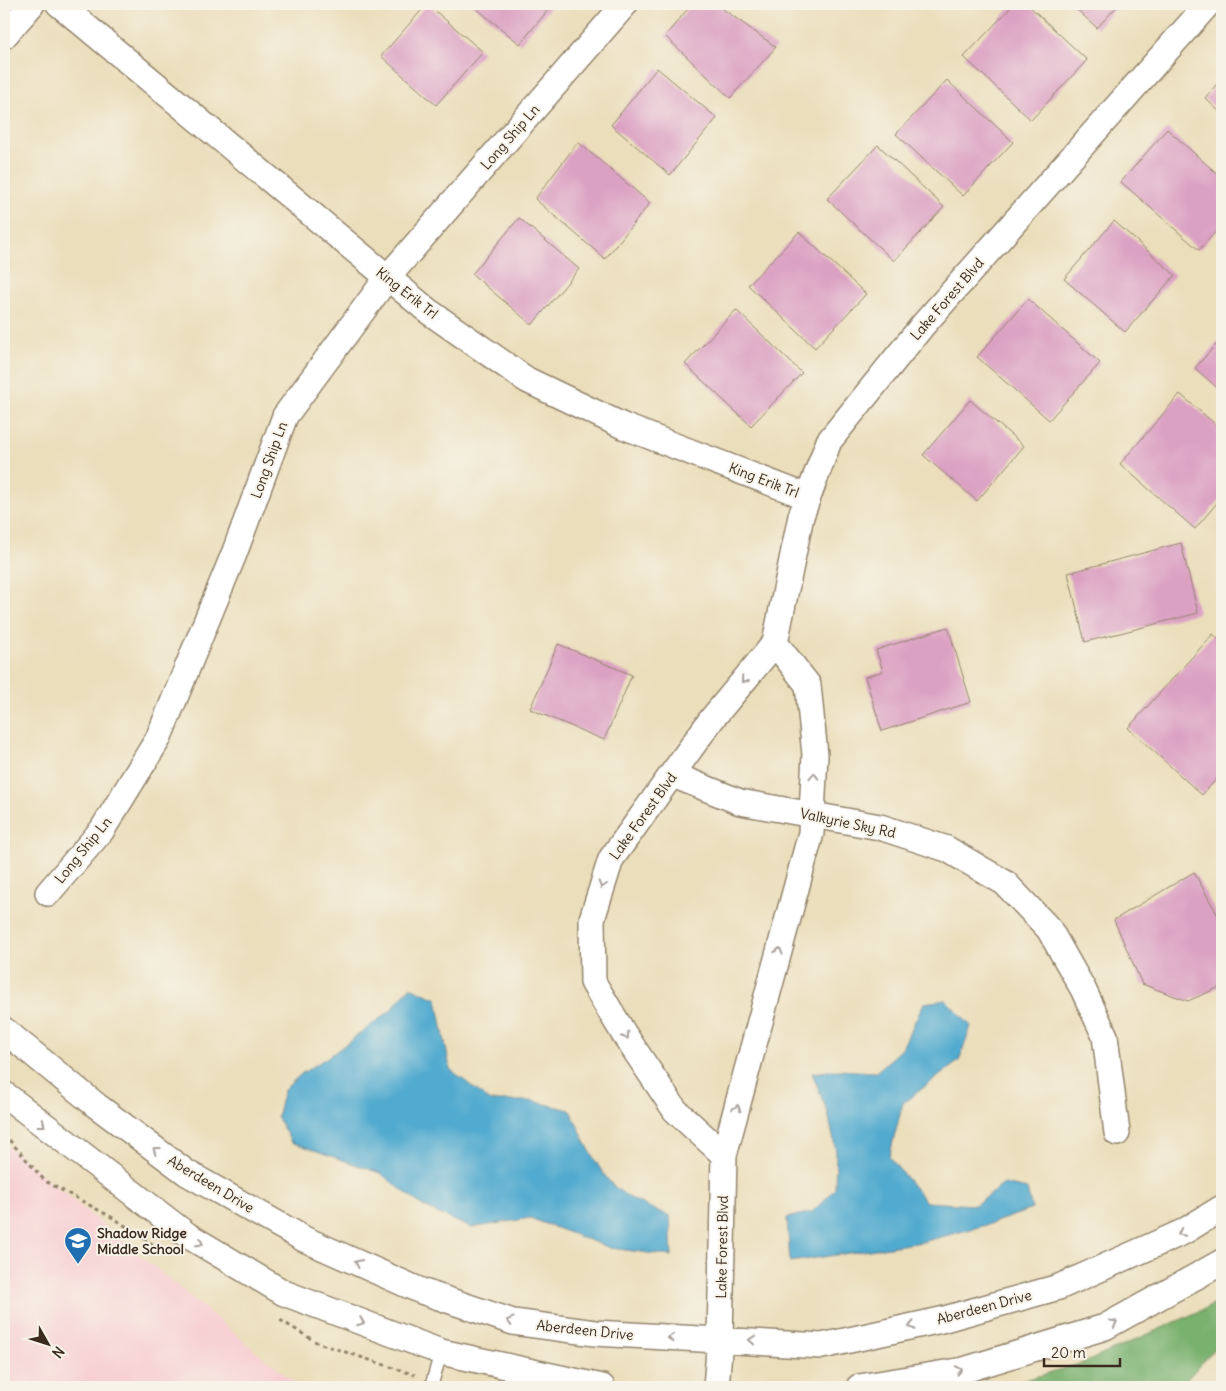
<svg xmlns="http://www.w3.org/2000/svg" width="1226" height="1391" font-family="Delius,sans-serif">
<rect width="100%" height="100%" fill="#f7f3e8"/>
<filter id="ink" filterUnits="userSpaceOnUse"><feTurbulence type="fractalNoise" baseFrequency=".02" numOctaves="2"/><feDisplacementMap in="SourceGraphic" scale="10" xChannelSelector="R" yChannelSelector="G"/><feConvolveMatrix kernelMatrix="1 2 1 2 8 2 1 2 1" color-interpolation-filters="sRGB"/></filter>
<filter id="wash" filterUnits="userSpaceOnUse"><feTurbulence type="fractalNoise" baseFrequency=".0096" numOctaves="4" result="noise"/><feDisplacementMap in="SourceGraphic" scale="20" xChannelSelector="R" yChannelSelector="G"/><feGaussianBlur stdDeviation="1.12" result="paint"/><feColorMatrix in="noise" values="0 0 0 0 0 0 0 0 0 0 0 0 0 0 0 0 0 1.4 0 .05"/><feComposite in="paint" operator="in"/></filter>
<g filter="url(#wash)">
<rect width="100%" height="100%" fill="#ebdebb"/>
<!-- built -->
<path fill="#f7cfd3" d="M4,1143L300,1387H4Z"/>
<!-- forest -->
<path fill="#79b16e" stroke="#5a6e46" d="M1222,1301V1340L1180,1387H1001L1086,1362Z"/>
<!-- water -->
<path fill="#51aacf" stroke="#466a76" d="M410,987L437,999L450,1069L490,1101H533L570,1110C581,1132 597,1171 615,1187C631,1201 651,1208 670,1216L672,1256L610,1248L530,1218L471,1228L424,1207L380,1173L291,1142L277,1117L284,1090L301,1074L334,1053L390,1011Z
M946,1000L971,1026L959,1061L903,1103L889,1157L926,1202L975,1205L1004,1184L1027,1189L1032,1209L990,1224L922,1242L790,1262L787,1218L812,1212L835,1189L836,1151L828,1113L812,1073L837,1070L876,1072L901,1050L924,1003Z"/>
<g id="blocks">
<!-- building -->
<path fill="#dba1c3" d="M427,4L483,52L436,105L381,56Z
M471,4H553L520,44Z
M692,4H716L776,47L730,98L665,36Z
M789,4H802L797,10Z
M1014,4H1027L1087,60L1031,120L964,57Z
M1071,4H1119L1097,28Z
M657,68L717,118L670,175L611,125Z
M1222,78V114L1205,98Z
M947,80L1013,142L963,196L896,134Z
M1167,129L1222,178V225L1199,250L1121,182Z
M578,142L650,203L605,259L535,199Z
M878,145L944,207L894,261L827,199Z
M519,218L579,269L532,325L472,274Z
M1114,221L1175,275L1125,332L1064,279Z
M799,232L866,294L815,348L748,285Z
M1028,299L1100,363L1049,420L977,357Z
M736,310L802,373L751,426L685,364Z
M1222,338V392L1195,368Z
M1180,394L1222,430V497L1195,529L1120,464Z
M970,400L1024,446L977,501L923,455Z
M1181,543L1198,613L1085,642L1068,573Z
M948,627L971,702L882,731L865,677L883,671L876,650Z
M1213,634L1222,643V773L1202,795L1128,728Z
M558,644L632,675L604,740L530,709Z
M1194,872L1222,923V986L1188,1001L1142,984L1114,920Z"/>
</g>
</g>
<g filter="url(#ink)">
<use href="#blocks" fill-opacity="0" stroke="#93846c" stroke-width="1"/>
<g fill="none" stroke-linecap="round" stroke-linejoin="round">
<defs>
<path id="lane" d="M431,1387L441,1352"/>
<path id="street" d="M59,4L428,311L527,380L623,426L808,497
M4,36L32,4
M673,775L740,802L880,827L947,849L1005,883L1049,929L1083,989L1105,1036L1117,1133
M48,893L102,830L158,739L234,554L285,416L387,278L625,4
M4,1030L97,1106L187,1173L304,1239L421,1291L513,1322L595,1333L822,1346L941,1320L1059,1287L1183,1232L1222,1208
M4,1094L187,1235L284,1293L441,1352L602,1387
M724,1155L675,1110L624,1034L593,982L592,919L611,859L711,720L775,643L801,516L829,441L923,325L1208,4
M716,1387L720,1339L724,1155L811,833L815,755L808,685L775,643
M859,1387L964,1370L1105,1327L1222,1262"/>
</defs>
<!-- lane casing -->
<use href="#lane" stroke="#93846c" stroke-width="15"/>
<!-- street casing -->
<use href="#street" stroke="#93846c" stroke-width="28"/>
<!-- path -->
<path stroke="#93846c" stroke-width="3" stroke-dasharray="4 4" stroke-linecap="butt" d="M4,1134L45,1181L115,1219L167,1254
M280,1320L318,1343L415,1375"/>
<!-- lane -->
<use href="#lane" stroke="#fff" stroke-width="12"/>
<!-- street -->
<use href="#street" stroke="#fff" stroke-width="25"/>
</g>
<!-- one-way arrows -->
<defs><path id="oneway-chevron" d="M-2-3.5L2.5 0L-2 3.5" fill="none" stroke-width="1.6" stroke-linecap="round" stroke-linejoin="round" transform="scale(1.25)"/></defs>
<g stroke="#a79f9a">
<use href="#oneway-chevron" transform="translate(744 680) rotate(130)"/>
<use href="#oneway-chevron" transform="translate(814 776) rotate(-87)"/>
<use href="#oneway-chevron" transform="translate(602 885) rotate(108)"/>
<use href="#oneway-chevron" transform="translate(779 951) rotate(-75)"/>
<use href="#oneway-chevron" transform="translate(626 1036) rotate(57)"/>
<use href="#oneway-chevron" transform="translate(737 1108) rotate(-74)"/>
<use href="#oneway-chevron" transform="translate(42 1124) rotate(38)"/>
<use href="#oneway-chevron" transform="translate(156 1150) rotate(-144)"/>
<use href="#oneway-chevron" transform="translate(1181 1233) rotate(153)"/>
<use href="#oneway-chevron" transform="translate(200 1243) rotate(31)"/>
<use href="#oneway-chevron" transform="translate(358 1263) rotate(-156)"/>
<use href="#oneway-chevron" transform="translate(510 1321) rotate(-165)"/>
<use href="#oneway-chevron" transform="translate(361 1322) rotate(21)"/>
<use href="#oneway-chevron" transform="translate(1114 1323) rotate(-29)"/>
<use href="#oneway-chevron" transform="translate(912 1326) rotate(168)"/>
<use href="#oneway-chevron" transform="translate(671 1338) rotate(-178)"/>
<use href="#oneway-chevron" transform="translate(752 1340) rotate(-176)"/>
<use href="#oneway-chevron" transform="translate(959 1370) rotate(-11)"/>
</g>
</g>
<!-- icons -->
<defs>
<symbol id="school-pin" viewBox="-11 -11 22 30"><path d="M0 17L-7.5 6A9.5 9.5 0 1 1 7.5 6Z" fill="#1f6fb2" stroke="#f7f3e8"/><path d="M0-5L7-2L0 1L-7-2ZM-4 1L0 2.5L4 1V4Q0 6-4 4Z" fill="#fff"/></symbol>
</defs>
<g fill-rule="evenodd">
<use href="#school-pin" x="62" y="1225" width="32" height="43"/>
</g>
<g text-anchor="middle" dominant-baseline="central" stroke-width="4" stroke-linejoin="round" paint-order="stroke">
<!-- street labels -->
<g font-size="14" fill="#3b2a1e" stroke="#f7f3e8">
<text transform="translate(510 137) rotate(-49)">Long Ship Ln</text>
<text transform="translate(407 293) rotate(38)">King Erik Trl</text>
<text transform="translate(947 299) rotate(-49)">Lake Forest Blvd</text>
<text transform="translate(269 460) rotate(-70)">Long Ship Ln</text>
<text transform="translate(764 480) rotate(21)">King Erik Trl</text>
<text transform="translate(643 816) rotate(-54)">Lake Forest Blvd</text>
<text transform="translate(848 823) rotate(12)">Valkyrie Sky Rd</text>
<text transform="translate(83 850) rotate(-51)">Long Ship Ln</text>
<text transform="translate(211 1184) rotate(31)">Aberdeen Drive</text>
<text transform="translate(722 1247) rotate(-89)">Lake Forest Blvd</text>
<text transform="translate(984 1307) rotate(-15)">Aberdeen Drive</text>
<text transform="translate(585 1330) rotate(6)">Aberdeen Drive</text>
</g>
<!-- poi labels -->
<g font-size="14" font-weight="bold" fill="#3b2a1e" stroke="#f7f3e8" text-anchor="start">
<text x="97" y="1233">Shadow Ridge<tspan x="97" dy="16">Middle School</tspan></text>
</g>
</g>
<!-- margin -->
<rect width="1226" height="1391" fill="none" stroke="#f7f3e8" stroke-width="20"/>
<!-- north arrow -->
<g transform="translate(48 1344) rotate(129)" stroke="#f7f3e8" stroke-width="4" paint-order="stroke">
<path d="M0-4L9 19L0 12L-9 19Z" fill="#3b2a1e"/>
<text y="-8" font-size="14" font-weight="bold" text-anchor="middle" fill="#3b2a1e">N</text>
</g>
<!-- scale -->
<path d="M1044 1358v8h76v-8" fill="none" stroke="#3b2a1e" stroke-width="2.5"/>
<text x="1051" y="1358" font-size="15" fill="#3b2a1e" stroke="#f7f3e8" stroke-width="4" paint-order="stroke">20 m</text>
</svg>
